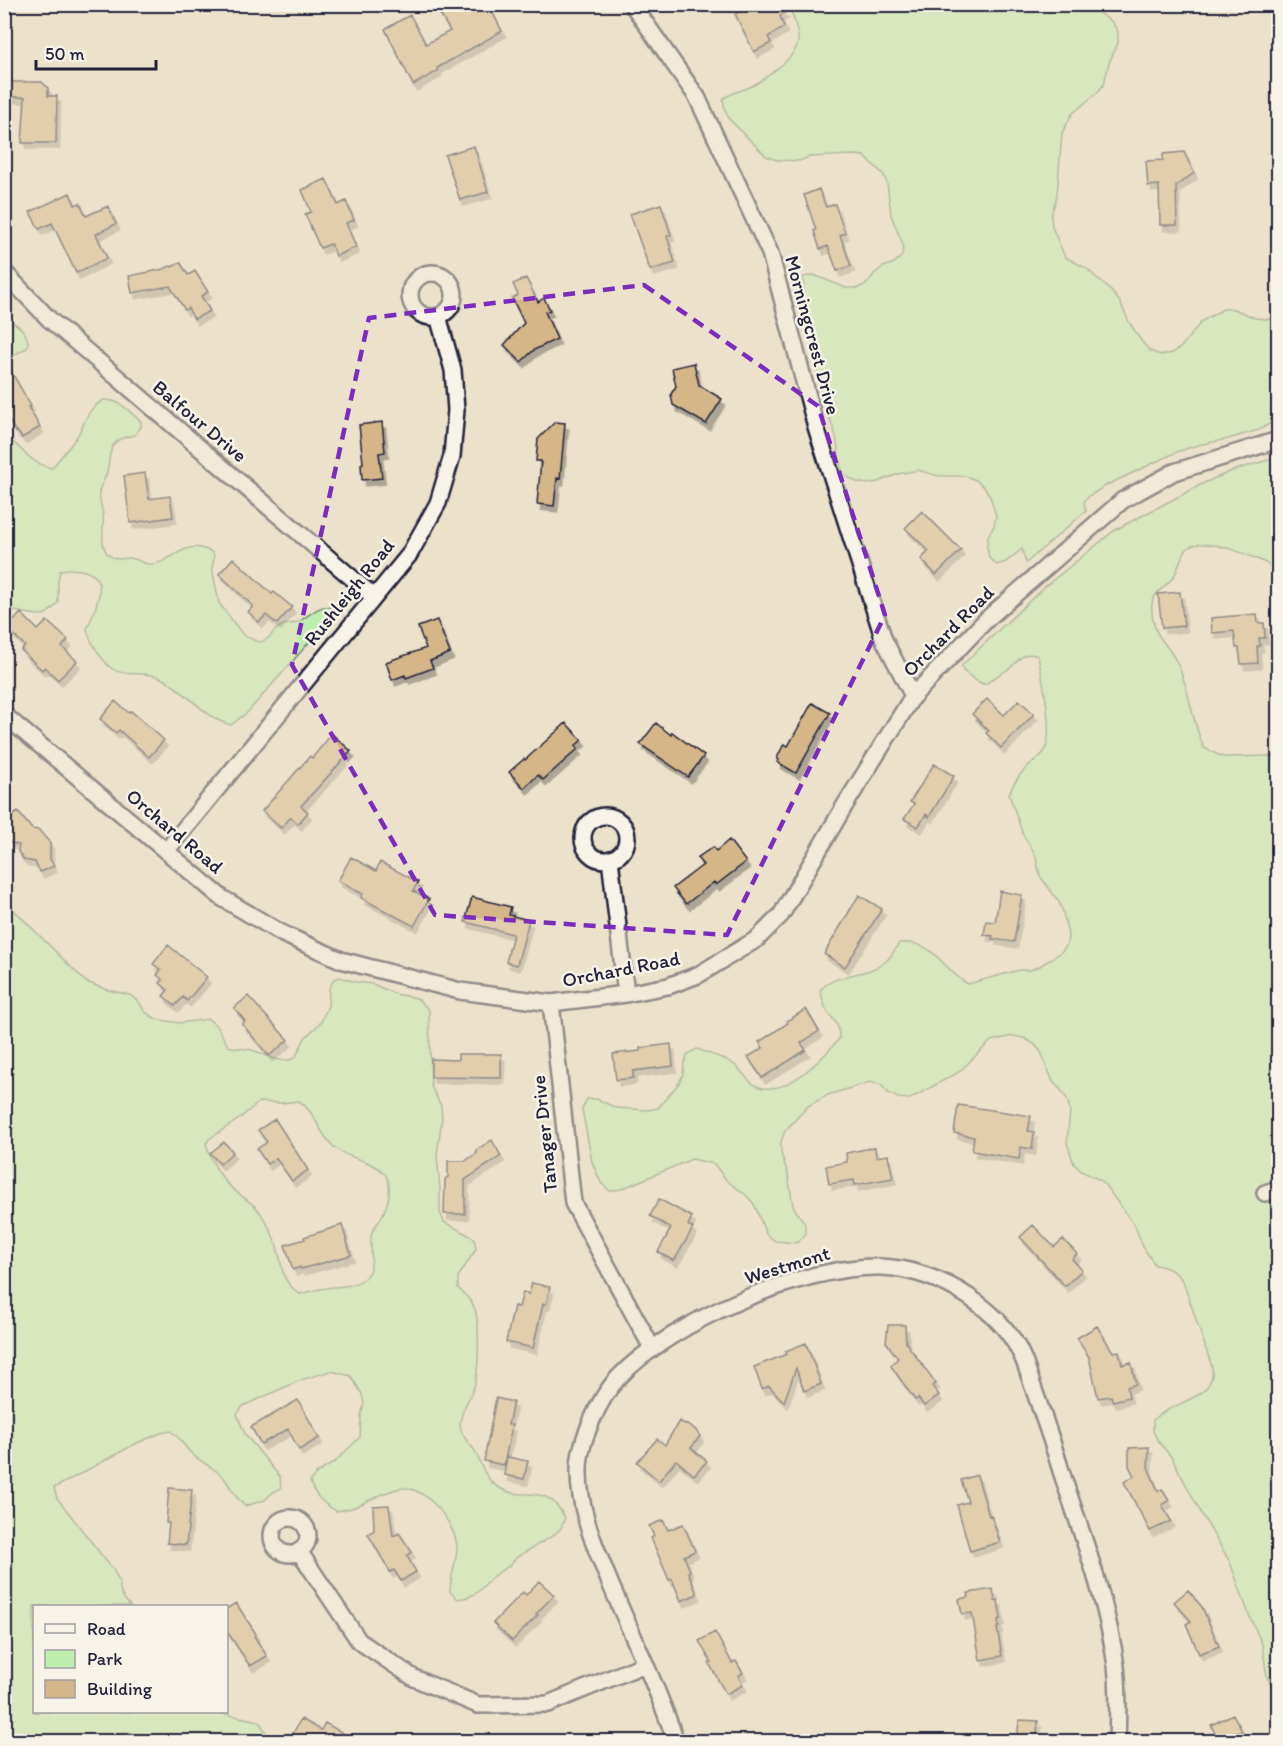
<svg xmlns="http://www.w3.org/2000/svg" width="1283" height="1746" font-family="Itim,sans-serif">
<defs>
<filter id="shadow"><feDropShadow dx="3.5" dy="6" stdDeviation="0" flood-color="#0004"/></filter>
</defs>
<rect width="100%" height="100%" fill="#ece1cb"/>
<filter id="ink" filterUnits="userSpaceOnUse"><feTurbulence type="fractalNoise" baseFrequency=".0167" numOctaves="2"/><feDisplacementMap in="SourceGraphic" scale="12" xChannelSelector="R" yChannelSelector="G"/><feConvolveMatrix kernelMatrix="1 2 1 2 8 2 1 2 1" color-interpolation-filters="sRGB"/></filter>
<g filter="url(#ink)">
<!-- green -->
<path fill="#beeead" stroke="#708874" stroke-width="1.5" fill-rule="evenodd" d="M789,5H1087L1112,22L1118,32V43L1109,63L1104,84L1098,92L1072,114L1062,133L1057,195L1051,216L1052,227L1065,257L1086,268L1112,292L1120,302L1129,322L1142,342L1150,351L1161,355L1172,353L1181,347L1202,321L1223,309H1234L1255,318L1278,320V419L1259,430L1228,439L1198,445L1177,452L1107,485L1089,496L1084,502L1086,511L1026,563L1022,549L1006,562L997,565L989,558L987,547L988,536L994,526L996,516L990,496L984,487L976,480L965,476H939L918,470L898,474L878,482L867,484L857,482L847,477L841,468L836,436L822,396L804,298L803,277L814,275L846,288H858L868,283L874,274L883,267L894,263L902,256L903,245L891,215L887,183L883,174L864,156L854,155L809,157L799,161L777,160L766,156L729,119L725,110L723,99C732,92 742,91 752,86C766,78 797,57 798,41C799,30 792,15 789,5Z
M7,320C19,324 31,335 27,348L5,360V321Z
M104,400C120,399 130,412 141,422V427L135,435C127,437 120,437 114,444C108,452 110,465 106,475C104,481 100,485 99,492C99,500 102,506 103,515C105,527 98,545 109,555C116,561 122,558 130,558C137,559 142,563 148,564C172,566 184,535 213,553L214,558L212,568L219,603L243,635L258,642C271,641 271,631 281,626C285,624 291,624 295,623C308,619 318,602 333,608V613L327,622L248,712L231,725C205,719 186,690 161,678C147,671 122,677 111,668C104,663 88,639 87,629C95,609 114,574 79,570C72,569 67,568 60,571L58,581V603C54,607 49,614 43,615C39,616 9,610 5,609V435C22,448 29,463 52,468C59,459 66,451 73,442C86,426 84,410 104,400Z
M1278,457V571C1264,559 1205,535 1188,548C1179,556 1180,567 1174,576C1164,591 1149,591 1152,613C1155,641 1168,642 1178,665C1190,691 1192,722 1204,748L1223,757L1278,756V1700L1267,1677L1262,1644L1249,1615L1230,1562L1202,1515L1172,1458L1158,1441L1153,1431V1420C1172,1400 1216,1401 1212,1367L1183,1281C1175,1271 1168,1267 1155,1265L1143,1247L1135,1226L1102,1181L1081,1171L1074,1164L1067,1143L1070,1110L1067,1099L1061,1090L1053,1082L1041,1052L1034,1044L1024,1038L1013,1036L991,1041L959,1072L910,1099L898,1098L888,1093L881,1085L870,1082L828,1095L808,1106L785,1131L781,1142V1153L788,1174L793,1206L805,1224V1235L797,1243L775,1241L766,1234L754,1204L746,1195L727,1181L714,1164L692,1159L621,1189L610,1191L601,1183L592,1162L582,1109L587,1099H597L616,1108L648,1110L658,1108L679,1083L683,1074L684,1063L688,1054L697,1049C709,1054 727,1058 736,1066C744,1073 748,1083 759,1087C787,1096 823,1058 839,1039C839,1020 834,1023 826,1009C823,1003 822,996 820,990C837,972 866,977 885,962C891,958 895,950 899,943C935,939 942,970 968,984L1019,970H1030L1040,966L1060,953L1067,945L1068,935L1063,912L1059,902L1040,876L1035,854L1023,835L1009,794C1013,784 1019,775 1027,767C1032,762 1040,758 1044,752C1055,735 1042,677 1038,656C1024,650 1019,660 1010,668C1002,674 993,677 986,684C977,684 971,676 963,671L962,665L1042,589L1115,530L1206,482L1232,471Z
M4,900L86,982L108,990L130,995L139,1002L145,1012L156,1019L179,1023L208,1019L217,1026L228,1046C236,1049 244,1048 252,1050C266,1054 280,1065 295,1058L305,1038L321,1022L328,1006L329,989L334,979L339,977L356,982L373,984L395,994L417,998L429,1010L431,1086L441,1106L442,1117L437,1155L440,1189V1212L444,1222L474,1238L476,1249L458,1277V1288C463,1293 470,1299 473,1305C481,1318 479,1372 474,1387C469,1400 457,1417 461,1430C464,1440 472,1445 476,1453C482,1466 485,1479 498,1487C524,1504 545,1479 565,1518L561,1528L554,1535L517,1557L510,1565L492,1577L478,1592L469,1597L458,1599L450,1592C450,1577 456,1564 457,1550C458,1527 427,1486 402,1488C387,1490 373,1499 359,1505C352,1509 344,1510 336,1511C324,1504 314,1496 310,1481L317,1473L335,1462L360,1437L361,1415L364,1404L362,1394L351,1376L331,1371L301,1380L243,1406L237,1414L245,1434L280,1477L281,1488L272,1493L265,1500L245,1506C235,1498 232,1489 225,1479C217,1469 204,1464 194,1456C185,1449 181,1438 171,1431L161,1433L137,1443L54,1488L57,1498L114,1571L119,1581L121,1594L130,1606H34V1712H215L259,1721L271,1741H5ZM299,1101C316,1112 319,1135 335,1148C348,1159 370,1159 384,1173C394,1184 388,1204 382,1216C379,1222 374,1227 372,1232C367,1248 379,1267 362,1280C353,1287 339,1286 327,1288C318,1289 309,1292 300,1294C277,1279 284,1262 275,1241C272,1231 265,1220 260,1212C253,1203 247,1200 239,1194C222,1182 211,1162 206,1144L209,1139L239,1119L259,1102L282,1103Z"/>
<!-- building -->
<path fill="#d4b688" stroke="#22223b" stroke-width="1.5" filter="url(#shadow)" d="M442,4H488L502,31L437,68L438,71L413,85L385,29L410,15L426,44L450,31L440,14L439,9Z
M761,4L786,12L780,16L784,27L768,37L771,43L754,52L735,14L751,5L753,8Z
M8,82H42L48,88V96H57L56,143H22L25,97H8Z
M474,146L488,192L460,200L445,155Z
M1184,152L1194,173L1176,186L1177,225H1160L1159,185L1148,186L1146,161L1163,160V154Z
M326,179L338,205L346,201L354,220L346,223L356,247L336,256L331,244L320,248L305,214L311,212L302,190Z
M819,189L826,207L835,204L845,233L840,235L851,266L837,271L828,246L820,249L814,231L816,230L804,195Z
M70,193L75,205L80,203L86,216L108,206L116,224L96,234L107,258L76,273L52,223L39,229L30,212Z
M661,204L671,235L667,236L675,263L650,270L630,214Z
M180,262L188,275L195,271L208,292L201,296L210,311L194,319L188,308L185,310L170,286L132,293L129,276L164,269L170,266L172,267Z
M526,278L538,302L544,298L550,310L545,312L557,339L534,350L521,362L504,345L524,323L512,298L518,295L513,284Z
M4,359L31,406L28,407L40,427L22,438L17,431L16,432L4,413Z
M694,363L699,385L722,399L706,424L673,405L671,394L676,386L672,368Z
M382,422L385,452L379,453L382,478L362,480L361,464L363,463L359,425Z
M555,422L565,423L560,479L557,478L554,506L537,504L541,461H536L538,439Z
M145,473L149,499L170,496L173,517L130,523L124,476Z
M922,511L961,550L936,575L921,559L929,551L905,528Z
M233,558L272,594L274,592L292,607L277,624L266,615L259,622L248,612L253,606L219,574Z
M1180,592L1184,626L1162,628L1158,594Z
M21,613L38,630L47,621L68,640L62,647L77,661L58,680L45,667L42,670L21,650L25,646L7,628Z
M1257,614L1258,623H1264L1265,638H1259L1260,646H1257L1258,663L1241,664L1239,648H1236L1234,631L1212,633L1211,618Z
M437,620L450,653L430,661L433,668L406,678L405,675L392,680L386,662L426,648L418,627Z
M987,699L1004,715L1019,700L1034,714L1001,748L986,733L989,731L972,714Z
M115,701L129,713L131,711L164,740L149,757L119,730L116,733L100,719Z
M812,703L830,713L796,773L777,762L779,760L777,758L784,744L788,746Z
M566,723L582,740L575,746L578,749L543,780L538,775L524,788L509,772L524,759L525,760Z
M656,723L671,735L672,732L704,756L688,777L640,744Z
M332,734L351,751L301,806L308,812L298,824L291,817L281,828L262,811L310,756L312,758Z
M934,764L954,776L929,817L926,814L918,827L904,819L914,804L910,802Z
M18,812L32,829L39,830L50,843V859L54,866L40,872L35,862L24,860L18,852L19,845L8,842L4,838V821Z
M729,840L746,862L716,885L714,882L686,904L673,888L703,865L697,858L713,847L716,851Z
M351,857L376,871L380,862L418,882L413,891L429,899L414,926L361,898L363,894L338,881Z
M1000,891L1022,895L1014,942L992,939L993,936L984,935L986,921L995,922Z
M859,895L882,909L845,967L824,954Z
M472,897L511,907L509,915L529,920L517,965L506,962L513,934L465,922Z
M168,945L207,977L187,1001L183,997L175,1006L163,996L168,990L160,983L163,980L157,975L161,970L153,964Z
M248,996L288,1040L269,1056L242,1024L245,1021L234,1008Z
M806,1009L819,1031L801,1043L806,1050L762,1078L748,1057L763,1048L759,1042L788,1023L787,1021Z
M671,1044L673,1066L633,1071V1078L616,1080L613,1054L640,1051V1048Z
M458,1054H501V1078L431,1077V1059L458,1060Z
M958,1105L1031,1116L1028,1131L1034,1132L1032,1149L1021,1147L1019,1159L972,1151L974,1137L954,1133Z
M275,1119L308,1170L292,1181L276,1158L267,1164L257,1149L267,1142L258,1130Z
M492,1140L501,1156L465,1180V1214H444L445,1179L448,1177V1161H465L477,1153L476,1150Z
M224,1142L233,1152L220,1164L210,1153Z
M875,1147L876,1157L888,1155L893,1178L855,1185L854,1180L829,1184L826,1166L847,1162L846,1153Z
M659,1199L692,1217L688,1225L693,1228L674,1261L658,1252L671,1228L650,1216Z
M342,1225L351,1255L301,1269L300,1267L293,1270L285,1245L305,1239L304,1237Z
M1033,1225L1054,1247L1063,1239L1077,1254L1072,1259L1082,1270L1065,1286L1020,1237Z
M532,1283L550,1287L546,1304H543L533,1348L506,1342L514,1306L519,1307L523,1292L529,1294Z
M888,1325H905L906,1343L936,1383L932,1386L939,1395L924,1406L918,1398L915,1400L891,1366L898,1358L886,1342Z
M1097,1326L1113,1352L1119,1351L1122,1365L1131,1362L1136,1384L1127,1387L1129,1397L1113,1401L1111,1396L1098,1398L1089,1357L1077,1338Z
M806,1343L821,1384L804,1391L796,1368L784,1402L769,1386L762,1389L754,1367L787,1354L785,1351Z
M496,1398L513,1402L508,1425H512L504,1465L484,1461Z
M298,1400L319,1438L299,1450L288,1429L261,1444L251,1427Z
M679,1421L695,1429L700,1436L691,1448L707,1461L694,1475L676,1460L659,1481L637,1462L657,1439L665,1445Z
M1149,1447L1148,1467L1158,1491L1162,1489L1169,1501L1162,1505L1171,1521L1150,1531L1124,1482L1134,1476L1129,1466V1448Z
M507,1457L528,1461L524,1479L504,1475Z
M977,1475L989,1516L991,1515L1000,1542L970,1551L957,1505L968,1502L961,1480Z
M169,1488L192,1490L186,1545L167,1543L169,1523H166Z
M389,1505L393,1536L399,1533L412,1552L407,1556L416,1572L401,1581L394,1570L390,1572L368,1534L374,1530L373,1506Z
M663,1520L668,1530L683,1524L695,1551L684,1556L690,1571L688,1572L697,1594L681,1601L672,1579L669,1580L651,1538L654,1536L649,1526Z
M539,1581L554,1595L536,1614L538,1615L512,1641L493,1623L523,1592L526,1595Z
M993,1589L995,1601L998,1600L1001,1619L998,1620L999,1627L997,1628L1002,1656L980,1660L972,1613L962,1614L959,1599L969,1597L968,1593Z
M1188,1590L1202,1607L1219,1646L1199,1654L1186,1624L1191,1621L1174,1602Z
M236,1603L256,1634L254,1636L267,1656L250,1666L226,1630V1609Z
M715,1632L732,1663L736,1661L743,1673L738,1676L743,1685L726,1694L709,1663L711,1662L699,1641Z
M1233,1714L1242,1731L1238,1733L1242,1742H1219L1211,1725Z
M301,1719L321,1730L325,1723L359,1742H303L292,1735Z
M1019,1720L1038,1721L1036,1742H1017Z"/>
<g fill="none" stroke-linecap="round" stroke-linejoin="round">
<defs>
<path id="minor" d="M632,4L697,97L770,253L816,427L884,640L913,696
M4,272L50,320L373,596
M410 295a22 22 0 1 1 44 0a22 22 0 1 1-44 0Z
M4,715L222,898L283,934L341,960L460,991L551,1003L626,994L668,986L698,975L757,939L781,915L845,805L913,696L987,619L1123,500L1174,472L1278,440
M583 838a22 22 0 1 1 44 0a22 22 0 1 1-44 0Z
M166,851L409,555L438,503L452,456L456,410L453,370L438,316
M610,859L626,994
M551,1003L573,1203L652,1348
M1265,1193L1278,1189
M272 1536a18 18 0 1 1 36 0a18 18 0 1 1-36 0Z
M299,1551L359,1641L414,1678L478,1705L548,1704L645,1664
M676,1742C659,1690 634,1640 613,1590C597,1551 578,1511 579,1469C579,1442 600,1397 618,1378C672,1321 803,1265 881,1267C911,1268 944,1280 969,1297C990,1311 1009,1329 1020,1352C1026,1363 1029,1376 1033,1387C1043,1415 1053,1443 1061,1471C1082,1535 1107,1599 1116,1666C1119,1690 1118,1717 1117,1742"/>
</defs>
<!-- minor casing -->
<use href="#minor" stroke="#22223b" stroke-width="20"/>
<!-- minor -->
<use href="#minor" stroke="#f7f3e8" stroke-width="15"/>
</g>
</g>
<!-- marked area -->
<path d="M0 0H1283V1746H0ZM644,285L818,406L885,615L727,935L435,915L292,665L369,318Z" fill="#ece1cb" fill-opacity=".55" fill-rule="evenodd"/>
<path fill="none" stroke="#7b2cbf" stroke-width="4.5" stroke-dasharray="12 8" stroke-linejoin="round" d="M644,285L818,406L885,615L727,935L435,915L292,665L369,318Z"/>
<g text-anchor="middle" dominant-baseline="central" stroke-width="5" stroke-linejoin="round" paint-order="stroke">
<!-- street labels -->
<g font-size="20" fill="#22223b" stroke="#f7f3e8">
<text transform="translate(813 335) rotate(75)">Morningcrest Drive</text>
<text transform="translate(200 421) rotate(40)">Balfour Drive</text>
<text transform="translate(349 592) rotate(-51)">Rushleigh Road</text>
<text transform="translate(948 631) rotate(-45)">Orchard Road</text>
<text transform="translate(175 831) rotate(40)">Orchard Road</text>
<text transform="translate(621 969) rotate(-11)">Orchard Road</text>
<text transform="translate(544 1134) rotate(-96)">Tanager Drive</text>
<text transform="translate(787 1265) rotate(-17)">Westmont</text>
</g>
</g>
<!-- margin -->
<rect width="1283" height="1746" fill="none" stroke="#f7f3e8" stroke-width="24"/>
<rect x="12" y="12" width="1259" height="1722" fill="none" stroke="#22223b" stroke-width="2" filter="url(#ink)"/>
<!-- legend -->
<rect x="33" y="1605" width="195" height="108" fill="#f7f3e8" stroke="#a29fa3" stroke-width="1.5"/>
<rect x="45" y="1624" width="30" height="9" fill="#f7f3e8" stroke="#a29fa3" stroke-width="1.5"/>
<text x="87" y="1635" font-size="18" fill="#22223b">Road</text>
<rect x="45" y="1650" width="30" height="18" fill="#beeead" stroke="#a29fa3" stroke-width="1.5"/>
<text x="87" y="1665" font-size="18" fill="#22223b">Park</text>
<rect x="45" y="1680" width="30" height="18" fill="#d4b688" stroke="#a29fa3" stroke-width="1.5"/>
<text x="87" y="1695" font-size="18" fill="#22223b">Building</text>
<!-- scale -->
<path d="M36 60v9h120v-9" fill="none" stroke="#22223b" stroke-width="3"/>
<text x="45" y="60" font-size="18" fill="#22223b" stroke="#f7f3e8" stroke-width="4.5" paint-order="stroke">50 m</text>
</svg>
